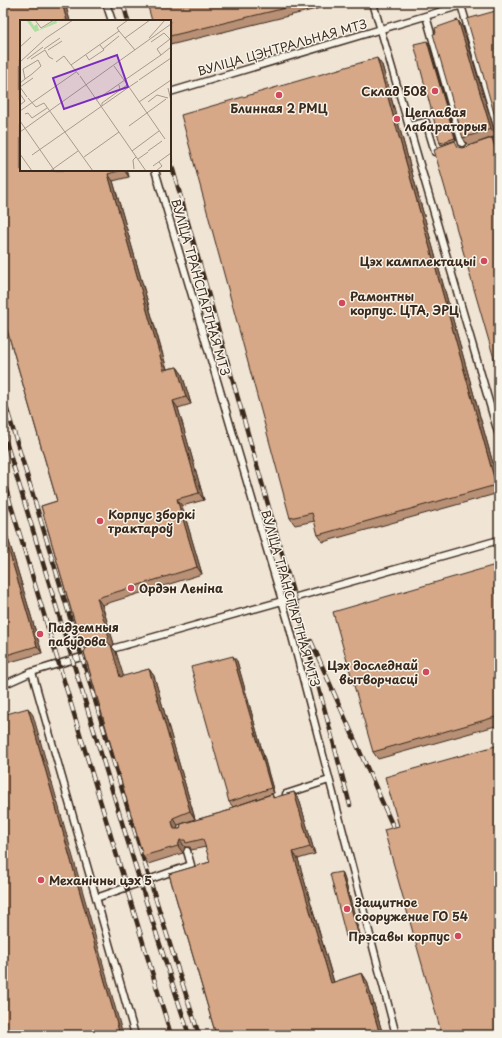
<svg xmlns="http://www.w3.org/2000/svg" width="502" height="1038" font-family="'Playpen Sans',sans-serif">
<rect width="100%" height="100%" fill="#f0e4d5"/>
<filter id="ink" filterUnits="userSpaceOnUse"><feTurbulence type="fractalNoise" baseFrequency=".025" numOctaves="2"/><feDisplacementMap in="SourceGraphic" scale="8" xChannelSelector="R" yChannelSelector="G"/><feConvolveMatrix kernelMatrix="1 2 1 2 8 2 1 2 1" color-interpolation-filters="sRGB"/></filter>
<g filter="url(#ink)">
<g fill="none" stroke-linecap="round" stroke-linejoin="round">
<defs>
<path id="service" d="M106,3L112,21
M373,3L499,436
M461,5L499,133
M426,16L462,143
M170,92L469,3
M409,126L426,122L435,152L439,151
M487,144L499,140
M155,170L288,621L396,1035
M115,648L499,540
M32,672L135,1035
M3,685L32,672L88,655
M286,794L329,780
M96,898L191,865L187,851"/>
</defs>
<!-- service casing -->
<use href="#service" stroke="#3b2a1e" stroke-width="9"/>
<!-- service -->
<use href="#service" stroke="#f7f3e8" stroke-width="6"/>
<defs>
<path id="rail" d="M123,3L128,21
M170,159L300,617L350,805
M3,397C69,610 130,824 199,1035
M3,432L145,898L189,1035
M3,479L171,1035
M311,641L395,831"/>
</defs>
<!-- rail casing -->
<use href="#rail" stroke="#3b2a1e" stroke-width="4.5"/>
<!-- rail -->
<use href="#rail" stroke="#f7f3e8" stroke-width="3" stroke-dasharray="9" stroke-linecap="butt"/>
</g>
<!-- wall -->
<path fill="#b89075" stroke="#3b2a1e" d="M3,3H65L70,21H21V170H127L129,177L113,181L167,369L177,367L182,374L191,404L178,408L204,500L182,506L202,574L102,605L114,644L112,647L116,652L123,677L149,669L154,676L195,819L178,825L177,829H180L181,824L231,810L230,808L272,794L274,798L294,792L299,799L315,854L298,859L334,982L362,973L367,981L383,1035H216L169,874L210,862L206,847L191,850L190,847H185L183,853L148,864L143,856L84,652L86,650L81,644L41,506L57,501L3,316Z
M147,3H341L170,45V21Z
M458,20L463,28L496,136L468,146L463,138L436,33Z
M429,43L456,140L441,145L440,143Z
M382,65L499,485V493L323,542L318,535L315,521L295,525L290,518Z
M3,521L42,653L3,664Z
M499,564V725L378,759L373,752Z
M237,661L274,793L233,807L229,802Z
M341,872L344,877L361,938L349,941L346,936Z"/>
<!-- shaded-wall -->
<path fill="#96765f" stroke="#3b2a1e" d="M62,3H65L70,21H67Z
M458,20L463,28L496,136L491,129Z
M427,41L429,43L456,140L455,138Z
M377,58L382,65L499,485V490L496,485Z
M492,138L498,145L499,150V161Z
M124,170H127L129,177Z
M108,174L113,181L169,377L164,370Z
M177,367L182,374L191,404L186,397Z
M173,401L178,408L204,500L199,493Z
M177,499L182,506L202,574L197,567Z
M3,521L42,653L37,646L3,531Z
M97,598L102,605L114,644L112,647L116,652L126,684L120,677L106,642Z
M233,656L237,661L274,793L271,788Z
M149,669L154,676L195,819L190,811Z
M28,708L33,715L123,1035H120Z
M294,792L299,799L315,854L310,847Z
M173,818L178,825L177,829L179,836L174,829L172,822Z
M180,840L185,847L183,853L178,846Z
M293,852L298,859L336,990L331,983Z
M341,872L344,877L361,938L358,933Z
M362,973L367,981L383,1035H380Z"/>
<!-- building -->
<path fill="#d6a888" stroke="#3b2a1e" d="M3,3H62L67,21H21V170H122L108,174L164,370L177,367L186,397L173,401L199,493L177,499L197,567L97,598L109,637L106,642L111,645L120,677L149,669L190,811L173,818L172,822L174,829H180L181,824L231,810L230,808L272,794L273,798L294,792L310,847L293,852L331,983L362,973L380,1035H216L169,874L210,862L203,839L186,843L185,840H180L178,846L143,856L84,652L87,647L86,644H81L41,506L57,501L3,316Z
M147,3H306L170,36V21H152Z
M499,10V127H498L467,19Z
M458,20L491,129L463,138L433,34L436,33L435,28Z
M427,41L455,138L440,143L414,44Z
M377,58L496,485L318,535L312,513L290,518L181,115Z
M492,138L499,161V376L434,150L439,148V147L455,141L458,147L462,148Z
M3,531L37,646L3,656Z
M499,564V716L373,752L333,612Z
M233,656L271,788L229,802L191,667Z
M28,708L120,1035H3V715Z
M499,745V1035H442L384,830L399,826L385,777Z
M341,872L358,933L346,936L330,874Z"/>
</g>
<!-- markers -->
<g fill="#d1495b" stroke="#f7f3e8" stroke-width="1.5">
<circle cx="435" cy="91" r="4"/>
<circle cx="279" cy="95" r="4"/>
<circle cx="397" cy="119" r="4"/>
<circle cx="484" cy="261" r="4"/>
<circle cx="342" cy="303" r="4"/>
<circle cx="100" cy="521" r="4"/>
<circle cx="131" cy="588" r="4"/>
<circle cx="40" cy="634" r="4"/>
<circle cx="426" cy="672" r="4"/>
<circle cx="41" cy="880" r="4"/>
<circle cx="347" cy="909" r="4"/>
<circle cx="458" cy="936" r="4"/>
</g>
<g text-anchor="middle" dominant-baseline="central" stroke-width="3" stroke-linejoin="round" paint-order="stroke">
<!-- street labels -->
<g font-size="12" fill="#3b2a1e" stroke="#f7f3e8">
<text transform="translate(282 47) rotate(-16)">ВУЛІЦА ЦЭНТРАЛЬНАЯ МТЗ</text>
<text transform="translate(201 287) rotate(74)">ВУЛІЦА ТРАНСПАРТНАЯ МТЗ</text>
<text transform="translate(291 598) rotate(74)">ВУЛІЦА ТРАНСПАРТНАЯ МТЗ</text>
</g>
<!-- poi labels -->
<g font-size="12" font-weight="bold" fill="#3b2a1e" stroke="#f7f3e8" text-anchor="start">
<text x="427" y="91" text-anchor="end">Склад 508</text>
<text x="279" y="108" text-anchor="middle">Блинная 2 РМЦ</text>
<text x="405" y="112">Цеплавая<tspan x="405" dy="14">лабараторыя</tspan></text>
<text x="476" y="261" text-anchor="end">Цэх камплектацыі</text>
<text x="350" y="296">Рамонтны<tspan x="350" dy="14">корпус. ЦТА, ЭРЦ</tspan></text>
<text x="108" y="514">Корпус зборкі<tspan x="108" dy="14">трактароў</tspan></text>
<text x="139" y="588">Ордэн Леніна</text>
<text x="48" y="627">Падземныя<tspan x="48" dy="14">пабудова</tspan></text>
<text x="418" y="665" text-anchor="end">Цэх доследнай<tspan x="418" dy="14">вытворчасці</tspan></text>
<text x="49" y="880">Механічны цэх 5</text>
<text x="355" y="902">Защитное<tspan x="355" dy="14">сооружение ГО 54</tspan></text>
<text x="450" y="936" text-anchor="end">Прэсавы корпус</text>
</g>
</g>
<!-- overview -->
<g transform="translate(20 20)">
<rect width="151" height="151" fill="#f0e4d5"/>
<path d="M6,0H10L14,6L17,4L19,10L36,0L37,3L15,12Z" fill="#afdf9e"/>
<path fill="none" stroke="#a89a8c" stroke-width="1" d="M15,0L21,8L34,0M99,11L97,8L108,0M105,18L130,0M129,18L145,0M0,27L11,17M24,29L40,18M83,29L99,16M28,30L42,21M66,35L69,40L84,30L80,25M141,35L151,27M7,39L23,27M11,39L25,30L29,37L33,39M0,42L26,18L53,0M36,42L44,36L51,45M59,55L51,45L99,11L115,30M60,56L126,151M119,60L151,38M118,61L109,67L145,119M0,63L5,59L12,54L21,46L18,40L3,49L5,59M99,65L100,70L107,65M148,68L151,81M0,74L5,81L0,85M7,77L0,67L13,58M8,78L16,87L24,83L73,151M76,80L141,35L137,29L150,19L144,13L131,22M119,82L151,60M128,82L137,75L148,78M82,86V83L100,70M0,91L56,52M5,94L8,93L12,98L27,88M0,101L34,150M109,106L146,79M0,112L151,4M112,131L139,111M128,131L142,121M0,134L12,151M12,135L109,67L94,46M64,137L99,112M118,139L128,132M133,146L151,133M114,149L113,140L116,137M30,151L58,131M136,151L142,146L139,142"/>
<path fill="#7b2cbf" fill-opacity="0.15" stroke="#7b2cbf" stroke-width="2" d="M97,35L108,67L44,89L33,58Z"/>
<rect width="151" height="151" fill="none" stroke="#3b2a1e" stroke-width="2"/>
</g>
<!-- margin -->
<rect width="502" height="1038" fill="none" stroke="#f7f3e8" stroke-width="16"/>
<rect x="8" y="8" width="486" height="1022" fill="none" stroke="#3b2a1e" stroke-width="1.5" filter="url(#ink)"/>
</svg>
